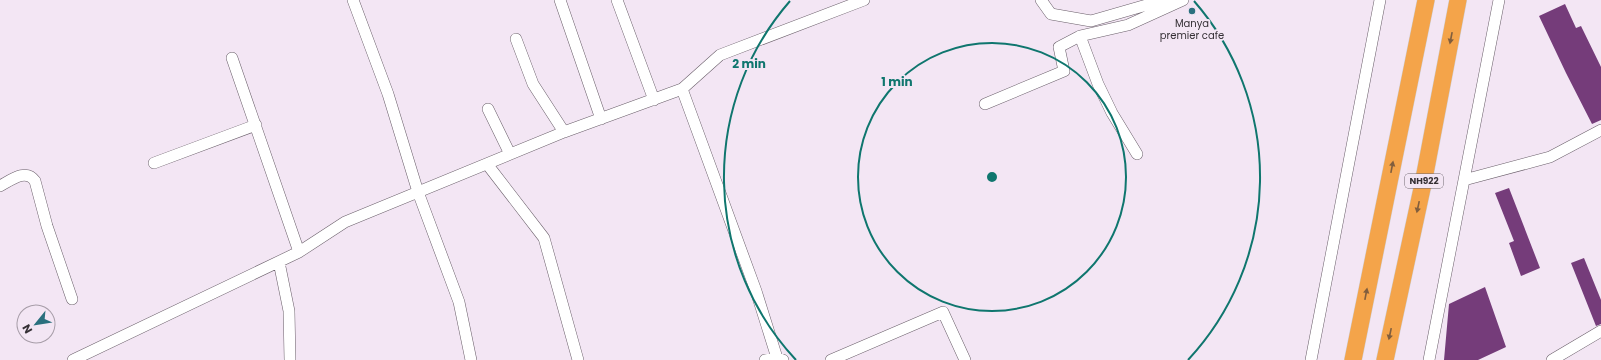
<svg xmlns="http://www.w3.org/2000/svg" width="1601" height="360" font-family="Poppins,sans-serif">
<rect width="100%" height="100%" fill="#f3e6f4"/>
<!-- building -->
<path fill="#753c7a" d="M1565,4L1576,28L1581,26L1601,67V120L1592,124L1566,73L1539,16Z
M1509,188L1540,268L1521,276L1509,243L1514,241L1495,193Z
M1584,258L1601,300V324L1596,326L1571,263Z
M1485,287L1506,347L1478,360H1444L1449,304Z"/>
<g fill="none" stroke-linecap="round" stroke-linejoin="round">
<defs>
<path id="minor" d="M353,0L388,94L418,192L459,302L471,360
M560,0L601,119
M617,0L654,100
M1041,0L1051,14L1091,21L1164,0
M1080,36L1098,84L1112,113L1137,154
M516,39L533,84L564,132
M232,58L299,252
M682,89L720,55L864,0
M985,104L1064,71L1059,47L1080,36L1128,25L1183,0
M488,109L510,154
M154,163L256,125
M487,164L544,238L578,360
M1464,180L1550,157L1601,130
M0,186C11,180 26,168 35,181L47,226L72,299
M279,262L289,311L290,360
M73,360L299,252L345,222L564,132L682,89L756,291L777,358L783,360
M765,360L777,358
M831,360L943,312L965,360
M1311,360L1380,0
M1429,360L1499,0
M1552,360L1601,331"/>
<path id="highway" d="M1353,360L1426,0
M1385,360L1423,184L1458,0"/>
</defs>
<!-- minor casing -->
<use href="#minor" stroke="#6a5f6a" stroke-width="12"/>
<!-- highway casing -->
<use href="#highway" stroke="#cfcdcf" stroke-width="18"/>
<!-- minor -->
<use href="#minor" stroke="#fff" stroke-width="11"/>
<!-- highway -->
<use href="#highway" stroke="#f4a44a" stroke-width="17"/>
</g>
<!-- one-way arrows -->
<defs><path id="oneway-solid" d="M-6-.8H1V-3.2L6.5 0L1 3.2V.8H-6Z"/></defs>
<g fill="#815e3d">
<use href="#oneway-solid" transform="translate(1451 38) rotate(101)"/>
<use href="#oneway-solid" transform="translate(1392 167) rotate(-79)"/>
<use href="#oneway-solid" transform="translate(1418 207) rotate(102)"/>
<use href="#oneway-solid" transform="translate(1366 294) rotate(-79)"/>
<use href="#oneway-solid" transform="translate(1390 334) rotate(102)"/>
</g>
<!-- distance rings -->
<g fill="none" stroke="#0f766e" stroke-width="2">
<circle cx="992" cy="177" r="134"/>
<path d="M796 360A268 268 0 0 1 790 1M1194 1A268 268 0 0 1 1188 360"/>
</g>
<!-- markers -->
<circle fill="#2a707e" stroke="#f3e6f4" stroke-width="1.5" cx="1192" cy="11" r="4"/>
<g text-anchor="middle" dominant-baseline="central" stroke-width="4" stroke-linejoin="round" paint-order="stroke">
<!-- shield labels -->
<rect fill="#f3e6f4" stroke="#6e676e" stroke-width="1" x="1405" y="174" width="38" height="14" rx="3"/>
<g font-size="9" font-weight="bold" fill="#353035">
<text x="1424" y="181">NH922</text>
</g>
<!-- poi labels -->
<g font-size="10" fill="#353035" stroke="#f3e6f4">
<text x="1192" y="23">Manya<tspan x="1192" dy="12">premier cafe</tspan></text>
</g>
</g>
<circle cx="992" cy="177" r="6" fill="#0f766e" stroke="#f3e6f4" stroke-width="2"/>
<g font-size="12" text-anchor="middle" font-weight="bold" fill="#0f766e" stroke="#f3e6f4" stroke-width="4" stroke-linejoin="round" paint-order="stroke">
<text x="749" y="68">2 min</text>
<text x="897" y="86">1 min</text>
</g>
<!-- north arrow -->
<g transform="translate(36 324) rotate(240)"><circle r="19" fill="#f3e6f4" stroke="#a79da8"/>
<path d="M0-3L7 15L0 10L-7 15Z" fill="#2a707e"/>
<text y="-6" font-size="11" font-weight="bold" text-anchor="middle" fill="#353035">N</text>
</g>
</svg>
